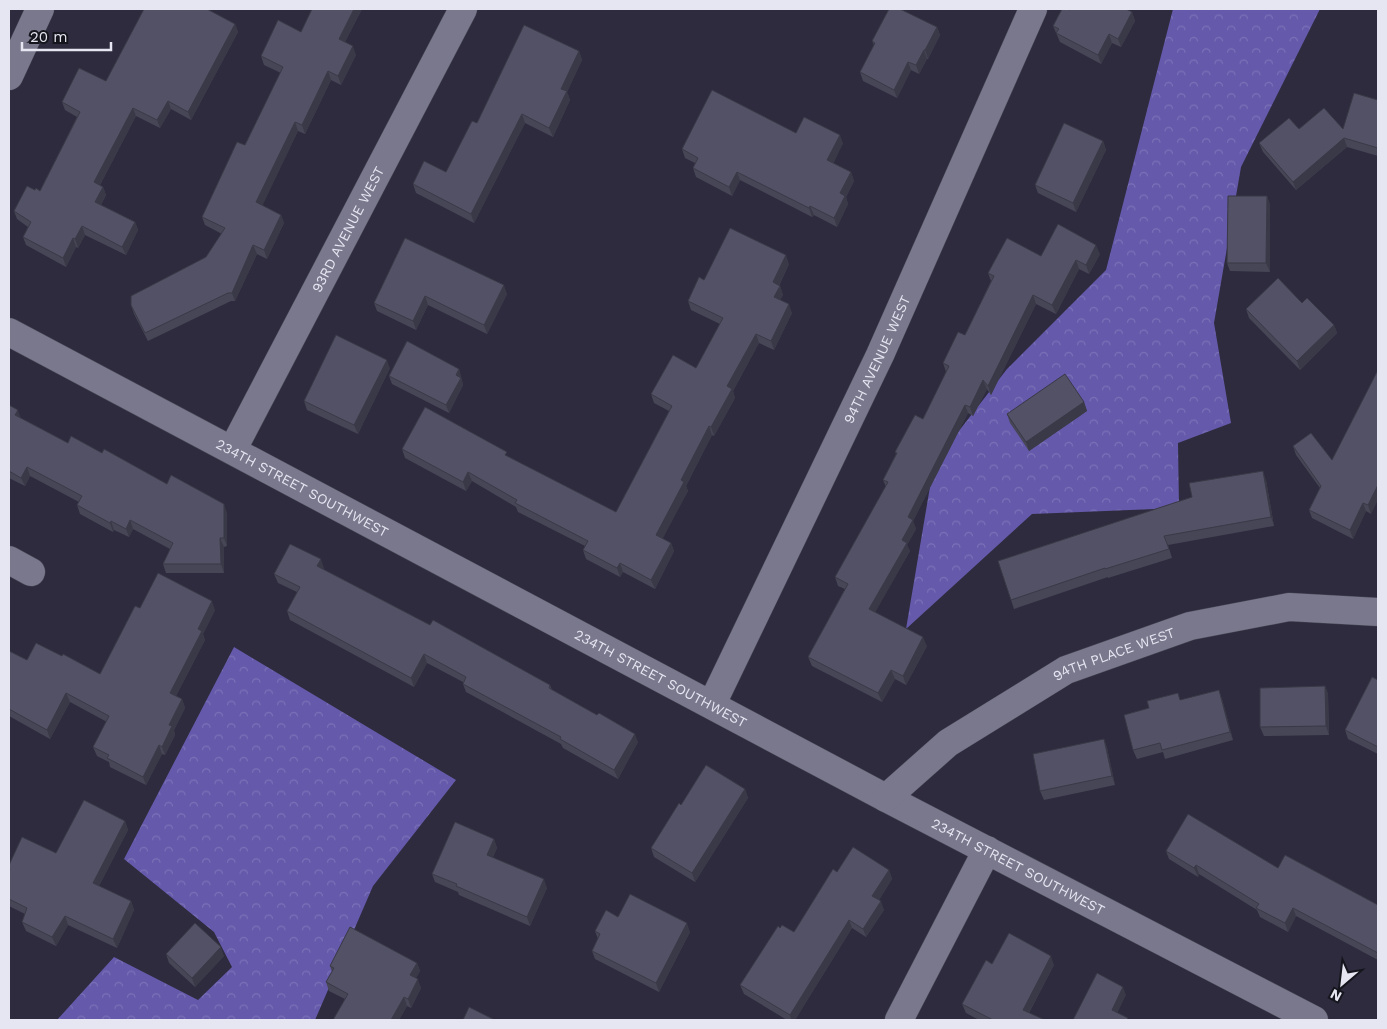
<svg xmlns="http://www.w3.org/2000/svg" width="1387" height="1029" font-family="'Work Sans',sans-serif">
<defs>
<pattern id="forest-crowns" width="20" height="18" patternUnits="userSpaceOnUse" patternTransform="scale(1.25)"><rect width="20" height="18" fill="#6559ab"/><path d="M2 6a3 3 0 1 1 6 0M12 15a3 3 0 1 1 6 0" fill="none" stroke="#7b71b7"/></pattern>
</defs>
<rect width="100%" height="100%" fill="#2d2b3d"/>
<!-- forest -->
<path fill="url(#forest-crowns)" d="M1173,9H1320L1241,167L1214,323L1231,423L1178,443L1179,508L1032,514L906,629L934,463L1007,369L1106,270Z
M234,647L456,780L373,886L315,1020H57L114,957L198,1000L232,967L214,932L124,859Z"/>
<g fill="none" stroke-linecap="round" stroke-linejoin="round">
<defs>
<g id="street">
<path d="M9,76L40,9"/>
<path id="s1" d="M9,332L886,798L1314,1020"/>
<path id="s2" d="M233,449L463,9"/>
<path d="M9,560L31,572"/>
<path id="s3" d="M712,704L880,355L1033,9"/>
<path id="s4" d="M886,798L948,743L1066,670L1190,626L1289,607L1378,612"/>
<path d="M899,1020L987,850"/>
</g>
</defs>
<!-- street casing -->
<use href="#street" stroke="#474655" stroke-width="29"/>
<!-- street -->
<use href="#street" stroke="#79788d" stroke-width="28"/>
</g>
<!-- wall -->
<path fill="#474657" d="M312,9H362L345,42L356,55L341,85L331,80L305,134L298,131L262,205L281,215L284,223L267,259L257,254L235,301H231L148,341L134,314L131,305L206,257L222,234L205,225L202,217L245,145L281,73L264,65L261,56L301,32Z
M1070,10L1132,12L1135,21L1121,47L1112,43L1101,64L1060,42L1053,26Z
M235,24L238,32L191,120L171,109L160,128L136,116L100,185L103,187L106,195L101,205L135,222L138,230L126,255L85,235L78,248L76,247L66,267L26,245L23,237L28,227L17,219L14,211L35,190L40,191L77,117L65,110L62,102Z
M937,27L940,35L928,59H927L919,74L911,70L897,98L863,81L860,72L874,45L872,41Z
M579,51L582,60L567,92L570,100L553,137L525,123L474,223L416,193L413,184L446,172L477,123Z
M1378,100V156L1347,147L1296,190L1263,152L1259,143L1299,129H1343Z
M796,133L843,143L833,163L851,172L854,181L846,197L848,204L837,227L814,215L812,217L740,180L732,196L696,177L693,168L695,163L685,158L682,149Z
M1103,141L1106,150L1076,212L1038,193L1035,185Z
M1267,196L1270,205V272L1230,271L1227,263Z
M405,238L507,294L487,334L428,305L416,330L377,311L374,303Z
M1100,254L1089,274L1079,269L1056,314L1036,304L991,395L987,389L973,416L968,413L913,521L916,529L907,545L910,551L875,612L927,646L906,685L895,679L882,702L812,666L808,657L845,589L838,586L835,577L886,487L883,480L896,454L895,452L923,419L946,372L943,363L965,335L991,281L988,273L1041,256Z
M789,264L779,286H780L783,295L780,300L792,313L774,350L759,343L733,391L735,398L714,436L712,435L686,486L688,491L662,538L671,543L674,551L655,589L623,572L620,577L586,559L583,550L585,546L518,512L516,507L472,481L466,491L405,458L402,449L509,457L616,512L669,411L654,403L651,394L696,368L720,324L691,310L688,301L704,280Z
M1302,303L1334,325L1337,333L1300,370L1249,318L1246,309Z
M390,368L358,434L307,410L304,401Z
M459,369L463,385L449,413L392,384L389,376Z
M1378,370L1371,514L1366,511L1353,539L1312,518L1309,510L1320,488L1296,455L1293,446L1332,460Z
M1084,402L1087,411L1029,451L1010,423L1007,414Z
M9,405L21,418L68,443L102,453L227,513V546L224,547V573H166L163,564L170,549L133,529L129,537L114,530L113,532L80,514L77,505L79,502L30,476L25,486L9,478Z
M1266,480L1274,526L1168,545L1172,558L1108,578V577L1014,609L998,561Z
M324,568L323,569L430,625L550,685L552,690L638,742L618,779L563,748L561,744L466,692L463,684V682L427,663L414,687L290,620L287,611L297,592L278,583L274,574Z
M140,608L215,610L203,634L205,640L176,696L182,699L185,708L174,730L175,735L165,755L162,754L146,785L110,767L109,762L97,756L93,747L107,722L70,702L50,739L9,716V651L27,660L62,656L100,674Z
M1378,680V754L1348,739L1345,730Z
M1325,686L1328,694L1329,735L1264,736L1260,727Z
M1222,699L1233,740L1165,759L1163,752L1137,759L1133,750L1181,700Z
M1104,739L1107,748L1115,785L1044,800L1040,791Z
M745,789L748,798L695,882L654,857L651,848L681,805Z
M125,821L128,830L99,886L131,901L134,910L117,948L68,925L56,946L26,931L22,922L25,914L9,906V865L56,853Z
M494,839L497,848L493,857L547,888L530,926L459,895L458,892L435,882L432,874Z
M1166,851L1278,868L1378,905V960L1296,916L1288,932L1260,917L1257,910L1199,874L1198,877L1169,859Z
M889,870L892,879L879,900L884,910L866,937L852,928L795,1020H787L744,994L740,985L780,928L794,932L837,872Z
M618,917L690,932L659,992L595,959L592,951L598,939L595,931Z
M166,954L224,956L195,987L169,963Z
M417,963L420,971L416,978L421,988L411,1008L407,1006L399,1020H333L345,999L329,991L326,982L332,972L330,966Z
M992,964L1054,965L1029,1013L1045,1020H979L966,1013L962,1004Z"/>
<!-- shaded-wall -->
<path fill="#393947" d="M354,9H362L342,48L339,39Z
M1132,12L1135,21L1121,47L1118,39Z
M235,24L238,32L191,120L188,112Z
M937,27L940,35L928,59L925,50Z
M1109,34L1112,43L1101,64L1098,55Z
M353,46L356,55L341,85L338,76Z
M924,50L927,59L919,74L916,65Z
M579,51L582,60L567,92L570,100L553,137L549,128L561,89Z
M908,62L911,70L897,98L894,90Z
M328,71L331,80L305,134L302,125Z
M168,101L171,109L160,128L157,120Z
M133,108L136,116L97,190L94,182Z
M522,114L525,123L474,223L471,214Z
M295,122L298,131L260,211L256,202Z
M840,135L843,143L831,169L827,160Z
M1344,138L1347,147L1296,190L1293,182Z
M1103,141L1106,150L1076,212L1073,203Z
M737,172L740,180L732,196L729,187Z
M851,172L854,181L846,197L848,204L837,227L834,218L840,193Z
M103,187L106,195L98,210L95,202Z
M1267,196L1270,205V272L1266,263Z
M810,206L814,215L812,217L809,208Z
M281,215L284,223L267,259L264,250Z
M135,222L138,230L126,255L122,247Z
M82,226L85,235L78,248L75,239Z
M73,238L76,247L66,267L63,258Z
M253,245L257,254L235,301L232,293Z
M1096,245L1100,254L1089,274L1086,265Z
M786,255L789,264L776,291L773,282Z
M1076,260L1079,269L1056,314L1052,305Z
M504,285L507,294L487,334L484,325Z
M780,286L783,295L777,306L774,297Z
M1033,295L1036,304L991,395L988,386Z
M425,296L428,305L416,330L413,321Z
M789,304L792,313L774,350L771,341Z
M1334,325L1337,333L1300,370L1297,361Z
M756,334L759,343L733,391L735,398L714,436L711,427L727,386Z
M387,360L390,368L358,434L354,425Z
M459,369L463,385L449,413L446,405L456,375Z
M983,380L987,389L973,416L970,407Z
M1084,402L1087,411L1029,451L1026,442Z
M965,405L968,413L913,521L916,529L907,545L910,551L872,618L869,609L902,540L908,517Z
M18,410L21,419L15,415Z
M709,426L712,435L686,486L688,491L660,544L656,535L681,480Z
M27,467L30,476L25,486L21,478Z
M1263,471L1266,480L1274,526L1271,517Z
M468,472L472,481L466,491L463,482Z
M1378,485V500L1371,514L1368,505Z
M1363,503L1366,511L1353,539L1350,530Z
M224,504L227,513V546L224,538Z
M130,520L133,529L129,537L126,529Z
M111,521L114,530L113,532L110,523Z
M220,538L224,547V573L221,564Z
M671,543L674,551L655,589L651,580Z
M321,559L324,568L320,575L317,566Z
M620,563L623,572L620,577L617,568Z
M212,601L215,610L203,634L205,640L173,702L170,693L198,629Z
M923,637L927,646L906,685L903,676Z
M424,654L427,663L414,687L411,678Z
M891,670L895,679L882,702L878,693Z
M1325,686L1328,694L1329,735L1326,726Z
M1219,690L1222,699L1233,740L1230,732Z
M66,693L70,702L50,739L47,730Z
M182,699L185,708L174,730L175,735L165,755L162,747L169,725Z
M635,734L638,742L618,779L614,770Z
M1104,739L1107,748L1115,785L1112,776Z
M159,745L162,754L146,785L143,777Z
M745,789L748,798L695,882L692,873Z
M125,821L128,830L96,892L93,883Z
M494,839L497,848L490,863L487,855Z
M1196,865L1199,874L1198,877L1194,868Z
M889,870L892,879L876,905L872,896Z
M544,879L547,888L530,926L527,917Z
M131,901L134,910L117,948L113,939Z
M881,901L884,910L866,937L863,929Z
M1293,908L1296,916L1288,932L1285,923Z
M65,916L68,925L56,946L52,937Z
M849,920L852,928L795,1020H791L790,1015Z
M687,923L690,932L659,992L656,983Z
M221,947L224,956L195,987L192,978Z
M1051,956L1054,965L1026,1018L1023,1010Z
M417,963L420,971L413,984L410,975Z
M418,979L421,988L411,1008L408,999Z
M1123,987L1126,995L1115,1018L1112,1010Z
M404,997L407,1006L399,1020H391Z"/>
<!-- building -->
<path fill="#525165" stroke="#393947" d="M144,9H207L235,24L188,112L168,101L157,120L133,108L94,182L103,187L95,202L135,222L122,247L82,226L75,239L73,238L63,258L23,237L31,222L14,211L27,186L35,190L36,188L40,191L80,112L62,102L79,68L106,81Z
M312,9H354L339,39L353,46L338,76L328,71L302,125L295,122L256,202L281,215L264,250L253,245L232,293H228L145,333L131,305V296L206,257L225,228L202,217L237,142L245,145L283,67L261,56L278,20L301,32Z
M889,9H900L937,27L925,50H924L916,65L908,62L894,90L860,72L875,43L872,41Z
M1062,9H1068L1070,10V9H1126L1132,12L1118,39L1109,34L1098,55L1056,33L1059,29L1053,26Z
M524,25L579,51L561,89L567,91L549,128L522,114L471,214L413,184L424,161L446,172L472,121L477,123Z
M712,90L796,133L804,117L840,135L827,160L851,172L840,193L845,196L834,218L810,206L809,208L737,172L729,187L693,168L698,158L682,149Z
M1354,93L1378,100V148L1344,138L1293,182L1259,143L1289,118L1299,129L1324,108L1343,129Z
M1064,123L1103,141L1073,203L1035,185Z
M1228,196H1267L1266,263H1227Z
M1058,224L1096,245L1086,265L1076,260L1052,305L1033,295L988,386L983,380L970,407L965,405L908,517L913,520L902,540L907,543L869,609L923,637L903,676L891,670L878,693L808,657L848,584L835,577L888,482L883,480L897,453L895,452L915,415L923,419L949,366L943,363L958,332L965,335L994,276L988,273L1007,238L1041,256Z
M730,228L786,255L773,282L780,286L774,297L789,304L771,341L756,334L727,386L732,389L711,427L709,426L681,480L684,482L656,535L671,543L651,580L620,563L617,568L583,550L588,541L515,503L517,500L468,472L463,482L402,449L425,407L507,452L505,455L616,512L672,406L651,394L673,355L696,368L723,318L688,301L699,277L704,280Z
M405,238L504,285L484,325L425,296L413,321L374,303Z
M1278,278L1302,303L1307,298L1334,325L1297,361L1246,309Z
M336,335L387,360L354,425L304,401Z
M407,341L459,369L456,375L461,378L446,405L389,376Z
M1378,370V485L1368,505L1363,503L1350,530L1309,510L1321,486L1293,446L1311,433L1332,460Z
M1065,374L1084,402L1026,442L1007,414Z
M9,405L18,410L15,415L68,443L71,436L102,453L104,449L167,484L171,475L224,504V538H220L221,564H163L173,543L130,520L126,529L111,521L110,523L77,505L82,496L27,467L21,478L9,471Z
M1263,471L1271,517L1164,536L1169,549L1105,569V568L1011,600L998,561L1192,497L1189,483Z
M290,544L321,559L317,566L430,625L433,620L550,685L549,688L597,715L599,713L635,734L614,770L560,739L561,737L463,684L466,677L424,654L411,678L287,611L300,587L274,574Z
M158,573L212,601L198,629L202,631L170,693L182,699L169,725L172,726L162,747L159,745L143,777L107,758L109,755L93,747L109,716L66,693L47,730L9,709V651L27,660L36,643L62,656L63,654L100,674L135,606L140,608Z
M1372,677L1378,680V747L1345,730Z
M1325,686L1326,726L1260,727V688Z
M1219,690L1230,732L1162,750L1160,743L1133,750L1124,715L1149,708L1147,701L1178,693L1180,700Z
M1104,739L1112,776L1040,791L1033,754Z
M706,765L745,789L692,873L651,848L679,803L681,805Z
M84,800L125,821L93,883L131,901L113,939L65,916L52,937L22,922L27,908L9,899V871L10,869L9,870V865L22,837L56,853Z
M1188,814L1278,868L1285,855L1378,905V953L1293,908L1285,923L1256,908L1259,904L1196,865L1194,868L1166,851Z
M455,822L494,839L487,855L544,879L527,917L456,886L457,884L432,874Z
M853,847L889,870L872,896L881,901L863,929L849,920L790,1015L740,985L778,926L780,928L782,925L794,932L833,869L837,872Z
M630,894L687,923L656,983L592,951L600,934L595,931L606,910L618,917Z
M195,923L221,947L192,978L166,954Z
M350,927L417,963L410,975L418,979L408,999L404,997L391,1020H333L348,994L326,982L334,968L330,966Z
M1009,933L1051,956L1023,1010L1045,1020H993L962,1004L986,960L992,964Z
M1097,973L1123,987L1112,1010L1128,1018L1126,1020H1073Z
M469,1007L495,1020H463Z"/>
<g text-anchor="middle" dominant-baseline="central" stroke-width="5" stroke-linejoin="round" paint-order="stroke">
<!-- street labels -->
<g font-size="14" fill="#e6e6f2" stroke="#15151d">
<text stroke="none"><textPath href="#s2" startOffset="248">93RD AVENUE WEST</textPath></text>
<text stroke="none"><textPath href="#s3" startOffset="382">94TH AVENUE WEST</textPath></text>
<text stroke="none"><textPath href="#s1" startOffset="332">234TH STREET SOUTHWEST</textPath></text>
<text stroke="none"><textPath href="#s4" startOffset="272">94TH PLACE WEST</textPath></text>
<text stroke="none"><textPath href="#s1" startOffset="738">234TH STREET SOUTHWEST</textPath></text>
<text stroke="none"><textPath href="#s1" startOffset="1142">234TH STREET SOUTHWEST</textPath></text>
</g>
</g>
<!-- border -->
<rect width="1387" height="1029" fill="none" stroke="#e6e6f2" stroke-width="20"/>
<!-- north arrow -->
<g transform="translate(1342 984) rotate(208)" stroke="#15151d" stroke-width="4" paint-order="stroke">
<path d="M0-4L9 19L0 12L-9 19Z" fill="#e6e6f2"/>
<text y="-8" font-size="14" font-weight="bold" text-anchor="middle" fill="#e6e6f2">N</text>
</g>
<!-- scale -->
<path d="M22 42v8h89v-8" fill="none" stroke="#e6e6f2" stroke-width="2.5"/>
<text x="30" y="42" font-size="15" fill="#e6e6f2" stroke="#15151d" stroke-width="4" paint-order="stroke">20 m</text>
</svg>
